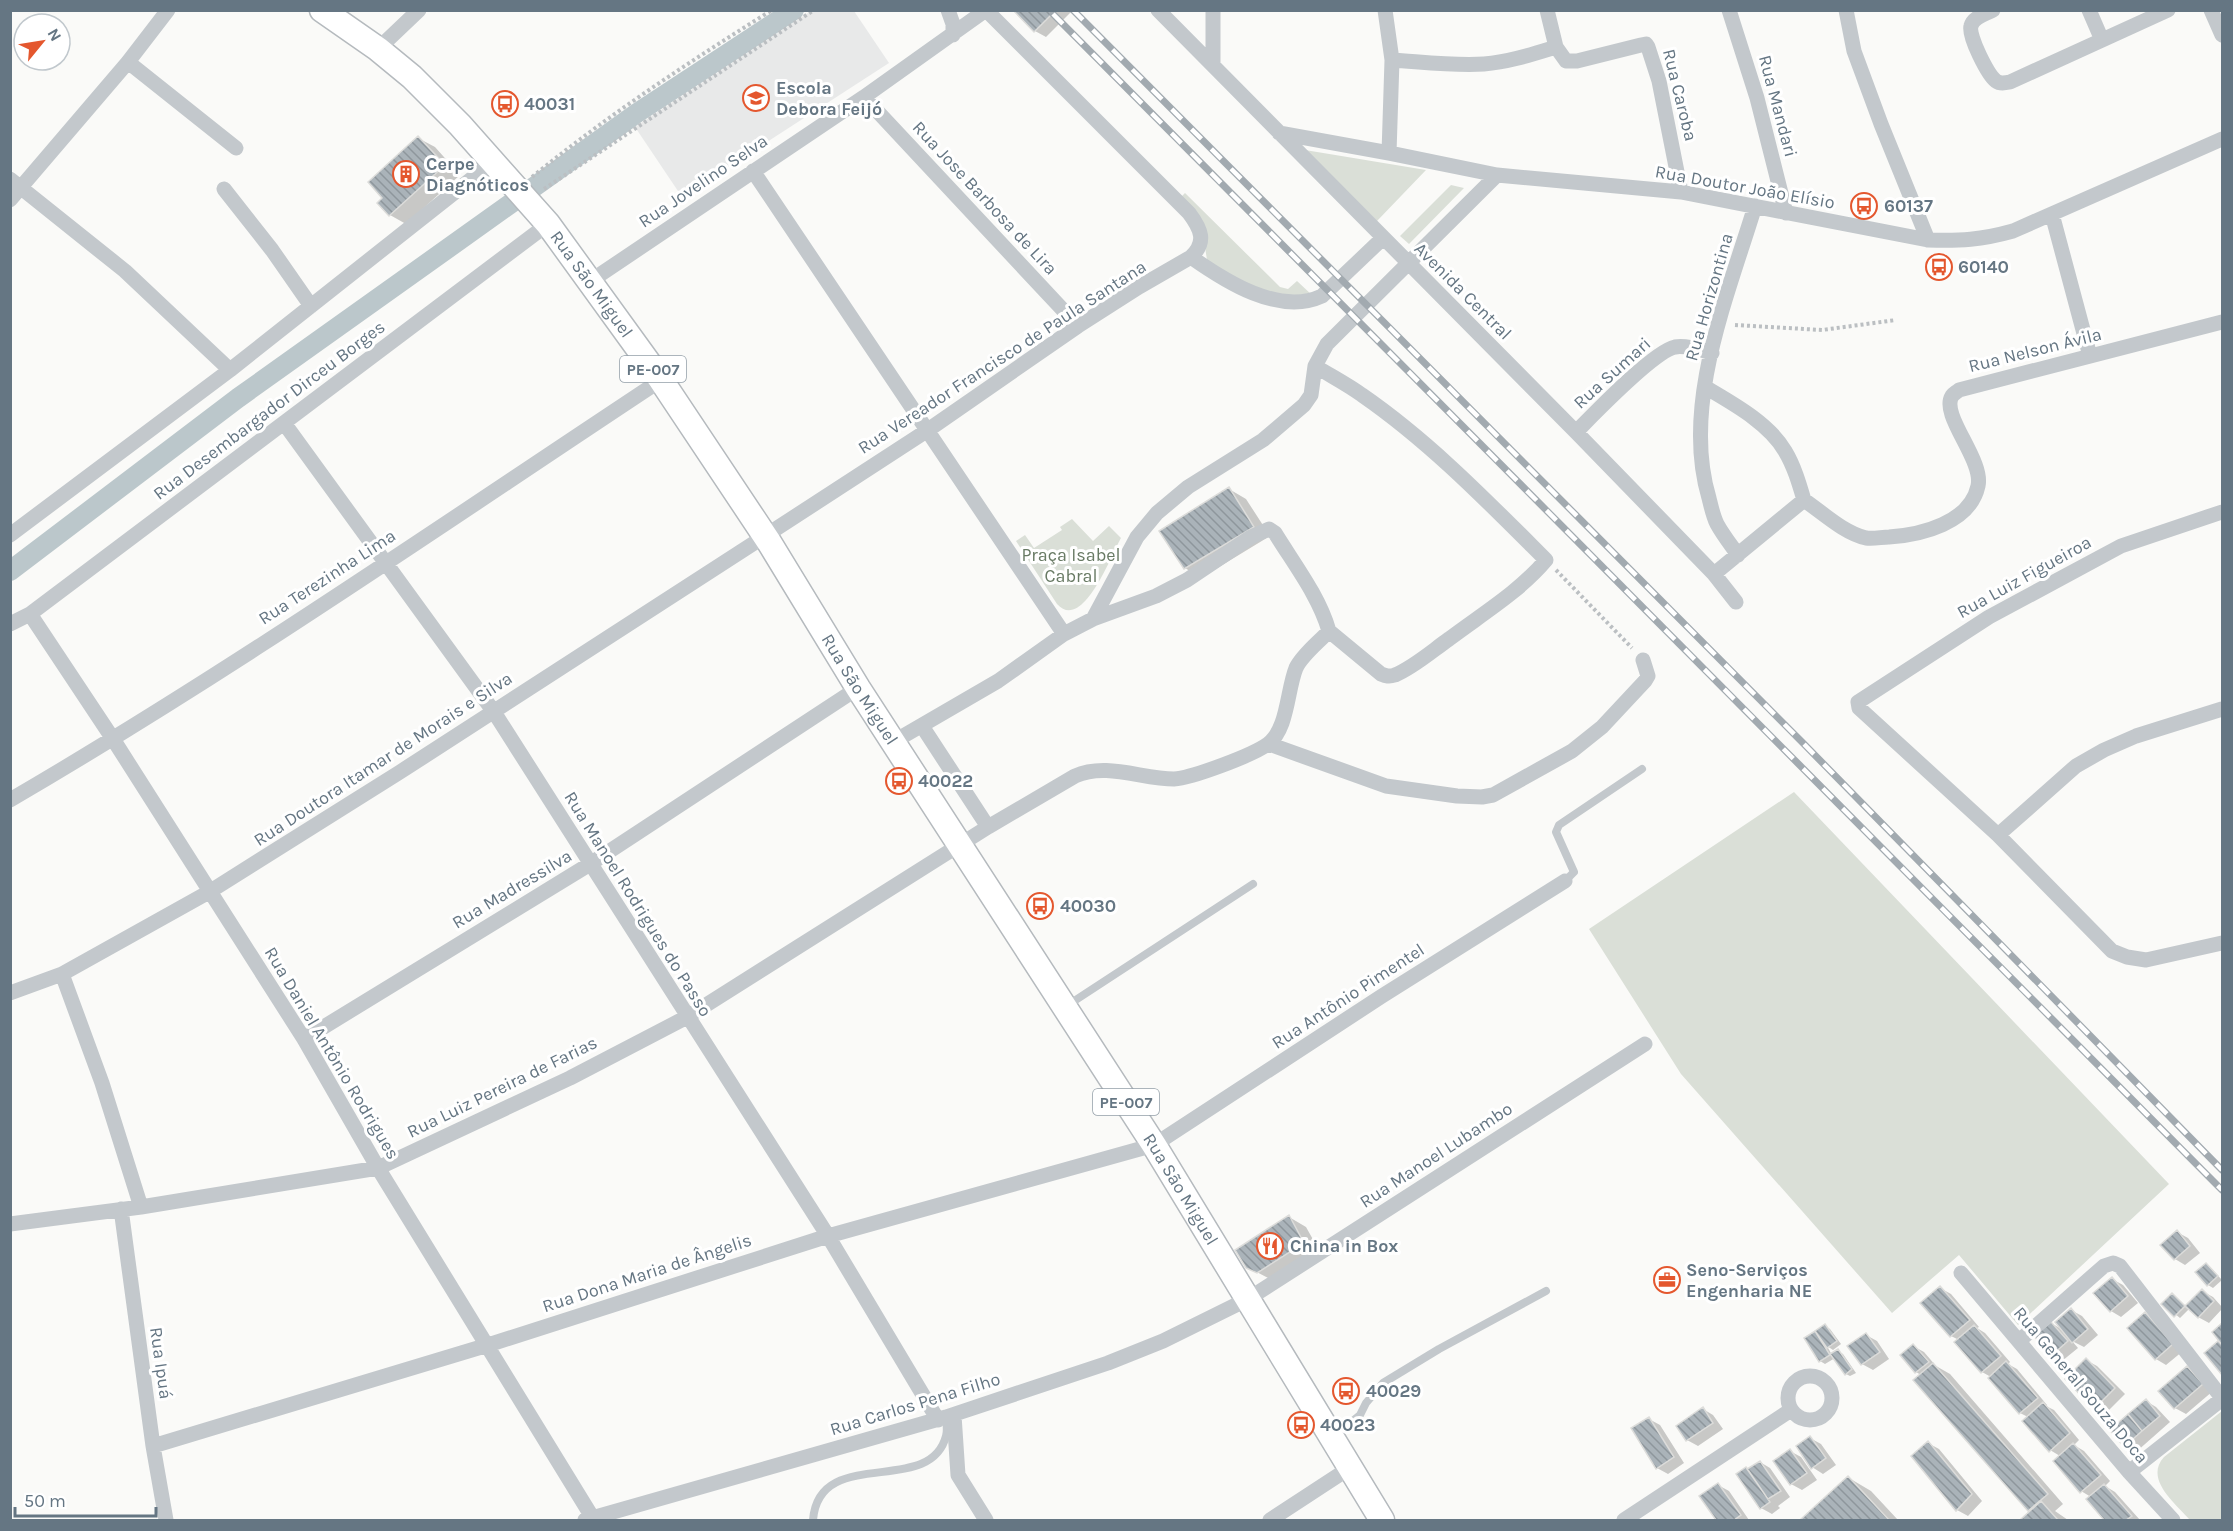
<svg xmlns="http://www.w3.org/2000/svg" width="2233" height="1531" font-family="Karla,sans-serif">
<defs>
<pattern id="building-back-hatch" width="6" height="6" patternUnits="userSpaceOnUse" patternTransform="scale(1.5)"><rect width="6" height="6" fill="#aab3b9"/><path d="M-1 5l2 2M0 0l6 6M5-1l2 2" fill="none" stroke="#8e969c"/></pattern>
</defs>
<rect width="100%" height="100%" fill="#fafaf8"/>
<!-- built -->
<path fill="#e8e9e9" d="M811,11H854L889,63L682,197L635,127Z"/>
<!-- green -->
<path fill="#dadfd7" d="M1305,150L1426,170L1377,221Z
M1451,185L1464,188L1409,244L1400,236Z
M1185,193L1280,287L1288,289L1297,281L1313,296L1276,304L1207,260L1205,247L1180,198Z
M1072,519L1093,541L1109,526L1121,538C1112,553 1083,633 1057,604L1016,541L1025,535L1034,548L1062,530L1060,527Z
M1794,792L2169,1184L2018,1325L1959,1255L1892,1313L1681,1074L1589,929Z
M2222,1411V1520H2190C2175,1503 2144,1479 2164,1457Z"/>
<!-- shadow -->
<path fill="#0003" d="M1015,10H1073L1046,37L1035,31Z
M418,138L435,147L460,175L406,224L390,215L384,198Z
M1229,489L1246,499L1270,536L1201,578L1185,568Z
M1289,1217L1306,1227L1320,1252L1274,1281L1247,1267Z
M2177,1232L2188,1238L2200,1253L2185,1265L2175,1259Z
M2207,1264L2222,1280L2213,1288L2208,1285Z
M2112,1279L2123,1285L2138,1303L2121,1317L2111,1311Z
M1940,1288L1951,1294L1979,1327L1977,1328L1985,1333L2010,1362L2008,1364L2017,1369L2047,1405L2046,1406L2054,1410L2079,1440L2074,1445L2084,1451L2110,1481L2105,1486L2115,1492L2140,1520H2106L2088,1500L2091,1497L2081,1491L2060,1456L2050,1450L2028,1417L2020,1413L1991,1377L1982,1372L1959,1340L1951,1336Z
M2202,1291L2213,1297L2222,1307V1309L2209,1323L2198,1317L2190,1308L2180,1318L2163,1304L2172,1295L2187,1307Z
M2071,1310L2082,1316L2098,1335L2084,1347L2072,1341L2078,1348L2062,1361L2052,1355L2051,1323L2063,1330Z
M2145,1314L2156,1320L2183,1351L2166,1365L2156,1359Z
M1825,1326L1830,1329L1841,1344L1833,1350L1827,1346L1832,1355L1838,1351L1843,1354L1856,1373L1850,1376L1846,1374L1835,1358L1825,1364L1820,1361L1806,1339Z
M1866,1335L1877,1341L1889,1359L1873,1370L1862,1364Z
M1913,1346L1924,1352L1936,1366L1950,1374L2063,1504L2055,1511L2068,1520H2022L2032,1512L1921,1375L1916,1372Z
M2086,1360L2097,1366L2125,1394L2105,1414L2095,1408Z
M2188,1367L2198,1374L2213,1391L2186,1414L2175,1408Z
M2146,1401L2156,1407L2170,1422L2136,1452L2125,1446Z
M1703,1409L1713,1415L1723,1429L1698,1446L1687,1440L1678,1427Z
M1649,1419L1660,1425L1684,1463L1668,1474L1657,1468Z
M1810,1438L1821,1444L1836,1465L1823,1474L1812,1467Z
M1928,1443L1939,1449L1982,1501L1968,1516L1957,1510Z
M1790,1451L1801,1457L1817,1480L1802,1490L1791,1484Z
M1760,1462L1770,1468L1790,1497L1778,1506L1780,1508L1772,1514L1761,1508Z
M1849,1478L1871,1491L1898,1520H1802Z
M1718,1485L1729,1491L1749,1520H1718L1701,1497Z"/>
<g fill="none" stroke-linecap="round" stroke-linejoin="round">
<!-- canal -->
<path stroke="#bbc7cb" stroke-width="20" d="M10,571L238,398L548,177L637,113L794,10"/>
</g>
<!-- building -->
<path fill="url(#building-back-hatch)" stroke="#dcdcda" stroke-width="1.5" d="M1013,10H1056L1034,32Z
M418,136L445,165L389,216L377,203L382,198L368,182Z
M1229,487L1254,527L1184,569L1159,531Z
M1289,1215L1304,1243L1257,1273L1246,1268L1235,1250Z
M2177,1230L2190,1246L2174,1260L2160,1245Z
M2206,1263L2218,1276L2207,1286L2195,1272Z
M2112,1277L2128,1296L2110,1312L2093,1293Z
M1940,1286L1970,1320L1950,1337L1920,1303Z
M2202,1289L2214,1301L2198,1318L2185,1306Z
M2172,1293L2185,1306L2174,1317L2161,1304Z
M2071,1308L2088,1329L2072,1343L2055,1322Z
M2145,1312L2173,1344L2155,1360L2127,1328Z
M2051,1322L2068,1341L2051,1356L2034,1336Z
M2222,1323V1345L2212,1332Z
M1825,1324L1837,1341L1827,1348L1815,1331Z
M1974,1325L2001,1356L1981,1373L1954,1342Z
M1815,1331L1830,1355L1819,1362L1804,1338Z
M1866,1333L1880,1352L1861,1365L1847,1346Z
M2218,1341L2222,1345V1375L2204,1353Z
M1913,1344L1929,1362L1915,1373L1900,1355Z
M1838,1349L1852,1369L1845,1375L1830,1354Z
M2086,1358L2115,1388L2094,1409L2065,1379Z
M2006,1361L2038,1398L2019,1414L1988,1378Z
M1933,1363L2048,1494L2028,1511L1913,1380Z
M2187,1366L2203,1384L2174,1409L2158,1391Z
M2146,1399L2160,1416L2142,1431L2128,1414Z
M2043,1402L2070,1433L2049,1452L2022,1421Z
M1703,1407L1713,1423L1686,1441L1676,1426Z
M2128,1414L2142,1431L2124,1447L2110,1430Z
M1649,1417L1674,1457L1656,1469L1631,1428Z
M1810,1436L1826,1458L1811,1469L1796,1446Z
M1928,1441L1972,1494L1956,1511L1911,1456Z
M2073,1443L2101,1475L2080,1493L2053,1461Z
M1790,1449L1807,1473L1790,1485L1773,1461Z
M1760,1461L1781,1491L1768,1499L1747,1469Z
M1746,1467L1770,1502L1760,1509L1736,1474Z
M1848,1476L1889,1520H1800Z
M1718,1483L1741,1515L1734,1520H1716L1699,1496Z
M2104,1484L2132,1516L2126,1520H2104L2086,1499Z
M2041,1501L2058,1520H2020Z"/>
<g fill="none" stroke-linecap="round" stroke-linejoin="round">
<defs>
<g id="primary">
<path id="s1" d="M322,10L378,49L412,77L460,125L548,224L661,380L769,542L858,688L1154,1145L1382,1520"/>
</g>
</defs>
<!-- primary casing -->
<use href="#primary" stroke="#b5babe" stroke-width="27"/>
<!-- path -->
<path stroke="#bbbfc2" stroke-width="4" stroke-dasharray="3 3" stroke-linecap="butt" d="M532,177C608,115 689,62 772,10
M544,189L814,10
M1735,325L1822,330L1896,320
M1556,570L1632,648"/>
<!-- lane -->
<path stroke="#c3c8cc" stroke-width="8" d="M1565,881L1574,872L1556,832L1559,825L1642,769
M1068,1005L1253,884
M1334,1436L1360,1415L1366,1403L1383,1383L1439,1349L1546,1291
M813,1520C819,1444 930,1498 946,1436C948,1430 946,1423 946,1417"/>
<!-- street -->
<path stroke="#c3c8cc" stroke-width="15" d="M948,10L953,24V35
M986,10L1189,213C1201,229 1207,242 1191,257
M1158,10L1576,432L1714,574L1736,602
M1385,10L1392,60L1389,153
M1547,10L1556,47L1566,61H1577L1641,45L1646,44L1648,47L1659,81L1681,192
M1729,10L1757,98L1786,213
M1846,10L1854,51L1881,124L1928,240
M1993,10C1986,14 1973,17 1971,26C1968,36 1988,75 1996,81C2000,84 2005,83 2010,82L2168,10
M2089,10L2102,40
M2211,10L2222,35
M378,49L419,10
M1392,60C1423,62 1454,66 1484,64C1509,62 1533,54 1556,47
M128,62L236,148
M1213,65V10
M864,97L1078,326
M1279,133L1389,153L1497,175L1681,192L1928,240C1960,241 1981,240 2013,231L2222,139
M753,171L1064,634
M10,179L125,271L230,370
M224,189L272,250L311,306
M10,200L128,62L168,10
M2052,214L2090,356
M589,282L864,97L986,10
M1315,366C1331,376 1347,384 1362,395C1430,442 1488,502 1546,560C1519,592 1482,614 1449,639C1432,651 1414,667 1395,675C1389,677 1386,676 1381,674L1329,631
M1705,387C1732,403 1769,423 1785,451C1794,466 1799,483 1804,500
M284,423L494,712L828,1236L938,1420
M1576,432C1594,414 1653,352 1675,347C1686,345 1701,350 1712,353
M2222,512L2121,546L1989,617L1858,702L1859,708L1998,835L2112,951L2127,957L2146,960L2222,943
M10,535L230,370L493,162
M1738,555C1731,545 1723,535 1717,524C1713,516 1711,506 1709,498C1681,405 1728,295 1755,206
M1714,574L1804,500C1823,513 1844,533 1866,538C1874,539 1882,537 1889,537C1921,535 1970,523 1978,486C1984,460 1940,415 1952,396C1954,393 1957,392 1959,390L2222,322
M30,614L113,739L304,1039L378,1168L594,1520
M1093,619L1137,537L1157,513L1188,487L1263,440L1304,405L1311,395L1315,366L1327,344L1497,175
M10,624L30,614L548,224
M922,726L988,827
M893,742L998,681L1064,634L1093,619L1156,596L1187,580L1251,537L1269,529L1275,533C1294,564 1319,596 1329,631
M1269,744L1386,786L1457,796L1482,797L1493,795L1572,751L1602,727L1645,681L1648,676L1643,660
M10,800C233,670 446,522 661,380
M1998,835L2076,766L2104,750L2136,736L2222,709
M62,974L102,1083L141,1207
M10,993L62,974L209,892L400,772L765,536L928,430L1078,326L1139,287L1191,257C1225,281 1279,316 1322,296L1383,238
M304,1039L590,864L858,688
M121,1209L153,1446L166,1520
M10,1224L141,1207L378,1168L570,1078L687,1017L988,827L1075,776C1106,762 1142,779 1174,779C1192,778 1253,755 1268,744C1288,729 1287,690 1296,668C1302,655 1319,642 1329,631
M1961,1273L2129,1472L2173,1520
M2019,1341L2104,1266L2113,1263L2120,1266L2222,1398
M1788 1398a22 22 0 1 1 44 0a22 22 0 1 1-44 0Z
M954,1415L958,1475L986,1520
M153,1446L488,1345L828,1236L1154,1145L1382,996L1565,881
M2129,1472L2222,1399
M585,1520L946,1417L1108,1363L1163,1341L1248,1299L1645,1044
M1270,1520L1351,1467
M1624,1520L1791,1410"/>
<!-- primary -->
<use href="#primary" stroke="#fff" stroke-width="24"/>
<defs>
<path id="rail" d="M1073,10L1803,743L2222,1170
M1053,14L2222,1190"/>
</defs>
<!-- rail casing -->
<use href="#rail" stroke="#a2aab0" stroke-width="7"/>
<!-- rail -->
<use href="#rail" stroke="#fff" stroke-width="4.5" stroke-dasharray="14" stroke-linecap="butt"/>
</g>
<!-- icons -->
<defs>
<symbol id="school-ring" viewBox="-11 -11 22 22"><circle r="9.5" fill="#fff" stroke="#e4572e" stroke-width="1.5"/><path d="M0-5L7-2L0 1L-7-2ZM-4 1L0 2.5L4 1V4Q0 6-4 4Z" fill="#e4572e"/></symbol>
<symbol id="bus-ring" viewBox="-11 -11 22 22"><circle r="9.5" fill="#fff" stroke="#e4572e" stroke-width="1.5"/><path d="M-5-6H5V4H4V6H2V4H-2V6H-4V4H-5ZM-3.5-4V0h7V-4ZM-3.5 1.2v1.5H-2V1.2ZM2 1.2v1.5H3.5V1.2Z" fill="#e4572e"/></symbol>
<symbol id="building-ring" viewBox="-11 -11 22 22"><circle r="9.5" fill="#fff" stroke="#e4572e" stroke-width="1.5"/><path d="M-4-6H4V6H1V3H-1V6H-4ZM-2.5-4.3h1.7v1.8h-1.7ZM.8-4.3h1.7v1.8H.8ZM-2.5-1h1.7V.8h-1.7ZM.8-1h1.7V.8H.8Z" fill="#e4572e"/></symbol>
<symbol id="restaurant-ring" viewBox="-11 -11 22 22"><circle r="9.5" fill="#fff" stroke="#e4572e" stroke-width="1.5"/><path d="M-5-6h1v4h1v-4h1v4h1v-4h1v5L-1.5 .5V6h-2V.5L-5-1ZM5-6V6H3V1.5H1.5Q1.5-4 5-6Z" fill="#e4572e"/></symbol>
<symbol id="office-ring" viewBox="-11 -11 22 22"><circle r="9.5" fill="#fff" stroke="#e4572e" stroke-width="1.5"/><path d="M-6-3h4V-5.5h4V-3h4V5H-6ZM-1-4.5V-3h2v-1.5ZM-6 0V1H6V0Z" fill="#e4572e"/></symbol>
</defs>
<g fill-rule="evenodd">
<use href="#school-ring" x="741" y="83" width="30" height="30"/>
<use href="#bus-ring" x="490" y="89" width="30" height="30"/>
<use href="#building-ring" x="391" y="159" width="30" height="30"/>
<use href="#bus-ring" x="1849" y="191" width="30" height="30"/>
<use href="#bus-ring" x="1924" y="252" width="30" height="30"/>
<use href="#bus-ring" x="884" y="766" width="30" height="30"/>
<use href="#bus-ring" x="1025" y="891" width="30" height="30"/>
<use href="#restaurant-ring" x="1255" y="1231" width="30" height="30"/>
<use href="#office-ring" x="1652" y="1265" width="30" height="30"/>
<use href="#bus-ring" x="1331" y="1376" width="30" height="30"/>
<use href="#bus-ring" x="1286" y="1410" width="30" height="30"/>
</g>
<g text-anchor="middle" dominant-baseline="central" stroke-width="6" stroke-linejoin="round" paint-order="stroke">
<!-- shield labels -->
<g fill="#fff" stroke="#939fa8" stroke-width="1.5">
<rect x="620" y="356" width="66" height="26" rx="4.5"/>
<rect x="1093" y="1089" width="66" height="26" rx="4.5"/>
</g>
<g font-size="16" font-weight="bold" fill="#657683">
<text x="653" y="369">PE-007</text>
<text x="1126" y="1102">PE-007</text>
</g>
<!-- poi labels -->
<g font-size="18" font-weight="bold" fill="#657683" stroke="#fff" text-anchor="start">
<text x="776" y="88">Escola<tspan x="776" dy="21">Debora Feijó</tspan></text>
<text x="524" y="104">40031</text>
<text x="426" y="164">Cerpe<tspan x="426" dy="21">Diagnóticos</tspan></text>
<text x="1884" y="206">60137</text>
<text x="1958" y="267">60140</text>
<text x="918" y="781">40022</text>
<text x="1060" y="906">40030</text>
<text x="1290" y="1246">China in Box</text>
<text x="1686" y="1270">Seno-Serviços<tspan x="1686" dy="21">Engenharia NE</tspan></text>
<text x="1366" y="1391">40029</text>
<text x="1320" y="1425">40023</text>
</g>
<!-- street labels -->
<g font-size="18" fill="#657683" stroke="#fff">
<text transform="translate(1680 95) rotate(76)">Rua Caroba</text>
<text transform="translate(1778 106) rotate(75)">Rua Mandari</text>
<text transform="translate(703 181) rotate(-34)">Rua Jovelino Selva</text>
<text transform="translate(1745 187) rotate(10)">Rua Doutor João Elísio</text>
<text transform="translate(985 198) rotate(47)">Rua Jose Barbosa de Lira</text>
<text stroke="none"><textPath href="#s1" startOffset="387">Rua São Miguel</textPath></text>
<text transform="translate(1463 291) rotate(45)">Avenida Central</text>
<text transform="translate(1709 297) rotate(-74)">Rua Horizontina</text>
<text transform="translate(2035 350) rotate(-14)">Rua Nelson Ávila</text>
<text transform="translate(1002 357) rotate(-33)">Rua Vereador Francisco de Paula Santana</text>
<text transform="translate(1612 373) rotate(-42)">Rua Sumari</text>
<text transform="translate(269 410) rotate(-37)">Rua Desembargador Dirceu Borges</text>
<text transform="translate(327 577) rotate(-33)">Rua Terezinha Lima</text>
<text transform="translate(2024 577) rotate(-29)">Rua Luiz Figueiroa</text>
<text stroke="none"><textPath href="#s1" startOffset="873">Rua São Miguel</textPath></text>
<text transform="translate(383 759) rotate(-33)">Rua Doutora Itamar de Morais e Silva</text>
<text transform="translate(512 889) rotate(-31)">Rua Madressilva</text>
<text transform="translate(638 904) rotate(58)">Rua Manoel Rodrigues do Passo</text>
<text transform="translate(1348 996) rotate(-33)">Rua Antônio Pimentel</text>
<text transform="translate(332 1053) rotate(59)">Rua Daniel Antônio Rodrigues</text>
<text transform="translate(502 1087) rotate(-26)">Rua Luiz Pereira de Farias</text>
<text transform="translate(1436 1155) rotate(-33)">Rua Manoel Lubambo</text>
<text stroke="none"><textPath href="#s1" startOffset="1467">Rua São Miguel</textPath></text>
<text transform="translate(647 1273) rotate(-18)">Rua Dona Maria de Ângelis</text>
<text transform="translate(161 1363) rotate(82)">Rua Ipuá</text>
<text transform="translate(2081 1385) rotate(50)">Rua General Souza Doca</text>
<text transform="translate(915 1404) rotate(-17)">Rua Carlos Pena Filho</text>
</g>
<!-- park labels -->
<g font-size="18" fill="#687a64" stroke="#fff">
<text x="1071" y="555">Praça Isabel<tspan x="1071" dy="21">Cabral</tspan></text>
</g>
</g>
<!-- border -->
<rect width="2233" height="1531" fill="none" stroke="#657683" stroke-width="24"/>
<!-- north arrow -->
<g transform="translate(42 42) rotate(60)"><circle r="28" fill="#ffffff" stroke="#c1c8cd" stroke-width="1.5"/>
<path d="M0-4.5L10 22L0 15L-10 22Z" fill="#e4572e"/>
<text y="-9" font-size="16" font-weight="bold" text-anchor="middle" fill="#657683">N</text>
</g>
<!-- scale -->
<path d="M15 1507v9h141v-9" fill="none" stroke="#657683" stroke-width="3"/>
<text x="24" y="1507" font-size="18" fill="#657683" stroke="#ffffff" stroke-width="4.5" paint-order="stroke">50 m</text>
</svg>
